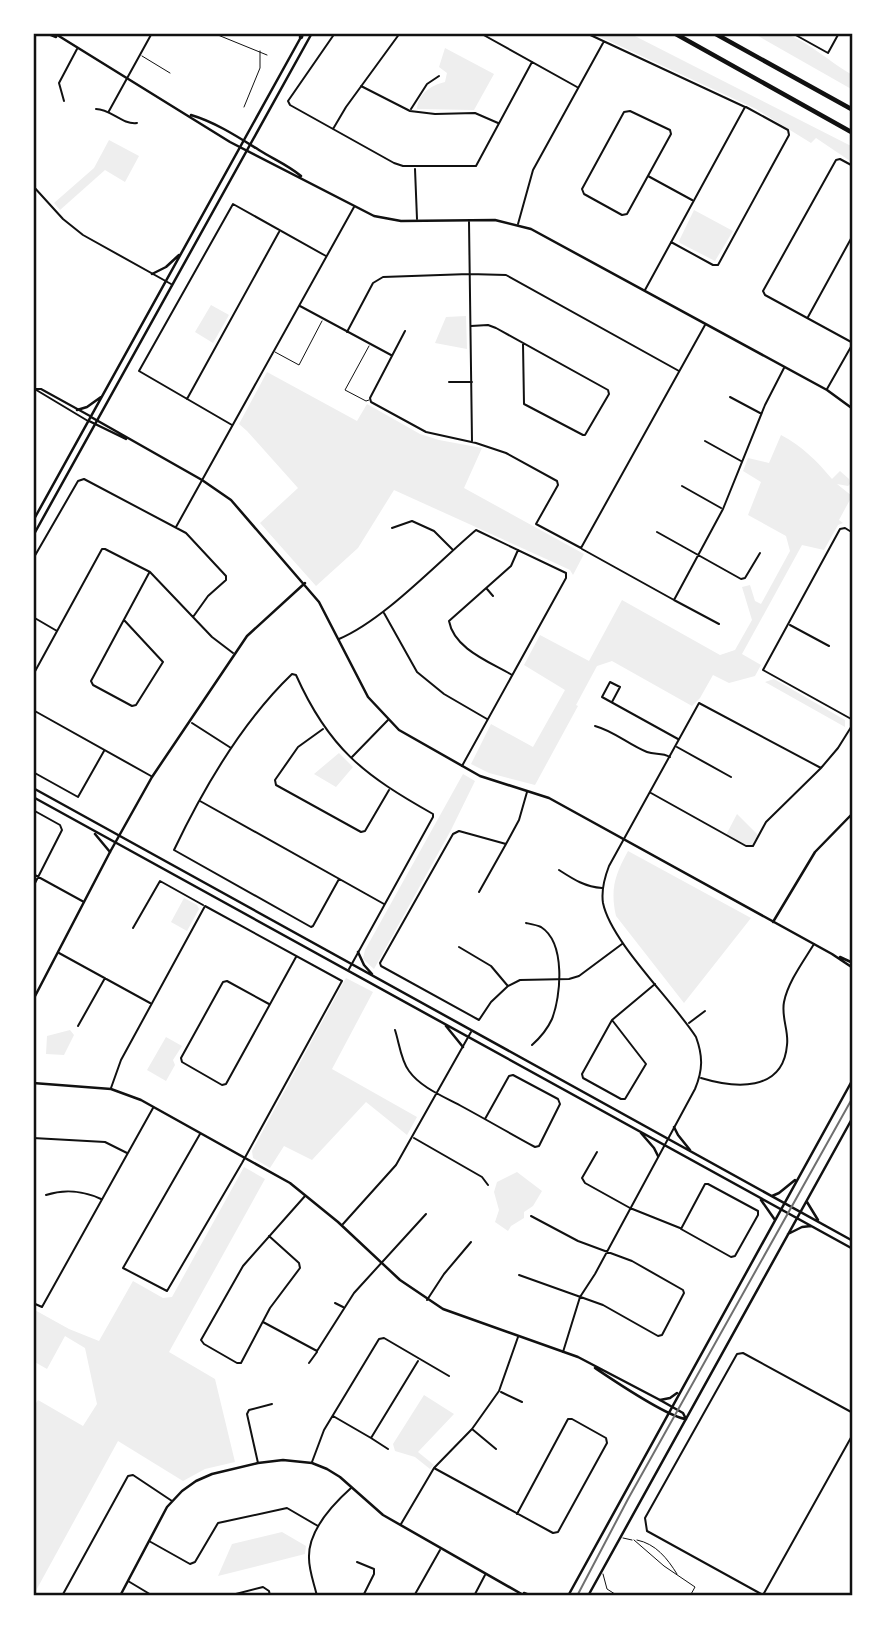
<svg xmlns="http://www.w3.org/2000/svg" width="886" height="1629" font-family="'Asap Condensed',sans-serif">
<rect width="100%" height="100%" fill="#fff"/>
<!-- green -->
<path fill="#eee" d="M592,33H629L853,147V163L816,138L811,143L756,109Z
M753,33C762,33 772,32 781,33C802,36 833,65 853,75V90Z
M445,48L494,74L474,110L417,109C418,94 431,85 445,82L447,73L439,67Z
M109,140L139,156L125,182L105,170L60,210L54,203L94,168Z
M694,210L733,231L715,261L680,243L679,241Z
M211,305L229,315L213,343L195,332Z
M466,316L467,349L435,343L446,317Z
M267,372L357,421L367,404L420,434L439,440L482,448L464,488L584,554L573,575L570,570L555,563L394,490L358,548L316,586L260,523L298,488L247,431L239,424Z
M781,435C802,446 817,461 832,479L840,471L849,479L850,484L848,486L837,484L852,496L839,520L843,523L838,525L824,550L802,545L742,654L761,665L755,676L729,683L713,675L700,698L692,706L612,661L597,666L576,705L578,706L535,785L489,773L471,764L491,724L533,747L565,690L524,665L540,635L589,661L622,600L720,655L735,650L752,620L742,587L750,585L755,601L761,604L790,551L786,536L748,515L761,482L743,471L748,458L769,463Z
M774,679L845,720V727L765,682Z
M339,753L353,767L336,787L314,774Z
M463,774L475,781L451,830L374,969L363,959L365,950Z
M737,814L759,836L753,846H746L726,835Z
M628,851L751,918L684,1003L616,916C610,889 615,875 628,851Z
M184,898L197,905L199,909L187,931L171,922Z
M346,978L373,992L332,1069L417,1117L407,1135L366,1102L312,1160L284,1146L270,1168L253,1158L252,1151Z
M70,1030L74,1035L64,1055L46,1054L47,1036Z
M166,1037L182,1046L173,1060L175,1065L166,1081L147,1070Z
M244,1167L265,1179L169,1352L215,1379L235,1462L205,1469L183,1481L118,1441L33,1596V1408L38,1400L83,1426L97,1404L85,1348L65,1336L47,1369L33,1361V1309L69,1329L99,1341L133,1281L163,1298L172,1297Z
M517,1172L542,1191L533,1206L524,1212V1218L511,1226L508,1231L495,1222L499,1210L494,1192L497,1182Z
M424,1395L454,1414L418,1452L434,1465L430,1469L415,1457L395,1451L393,1444Z
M282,1532L306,1546L305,1554L218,1576L232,1544Z"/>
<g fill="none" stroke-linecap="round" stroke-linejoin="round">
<!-- service -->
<path stroke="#111" stroke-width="1" d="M213,33L267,55
M142,56L170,73
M244,107L260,68V51
M275,352L299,365L322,321
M369,400L366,401L345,390L369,346
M623,1538L632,1540
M634,1540L664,1566L695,1587L690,1596
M637,1540C656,1544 667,1558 677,1574
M603,1574L607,1589L618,1596"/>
<!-- minor -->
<path stroke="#111" stroke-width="2" d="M335,33L288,101L290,105L394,163L403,166H476L532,62
M480,33L577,87
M586,33L745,107L645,290
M792,33L828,53L839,33
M361,86L410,111L435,114L475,113L498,123
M64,101L59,83L77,49
M96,109C111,109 122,125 137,123
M411,109L427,84L439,76
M109,111L152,33
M630,111L670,130L671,134L627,214L622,215L584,194L582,189L624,112Z
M333,129L346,107L400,33
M415,169L417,219
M648,176L692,200
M33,186L63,219L83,235L171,284
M469,222L472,441
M518,224L533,170L603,43
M671,242L713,265H718L789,135L788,130L746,107
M300,306L391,355
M808,317L853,235
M471,326L488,325L496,328L608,390L609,394L585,435H583L524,404L523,344
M405,331L370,398L371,402L426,432L476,443L506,453L557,481L558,485L536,524L581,548L705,325
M347,332L373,283L383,277L469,274L506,275L679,371
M853,343L765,295L763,291L836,160L840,159L853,166
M449,382H472
M33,388L88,421
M36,389H41L90,416
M827,389L852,345
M730,397L760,413
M187,399L279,232
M232,425L139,371L233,204L326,256
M705,441L741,461
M682,486L721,508
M176,527L354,207
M392,528L412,521L434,531L452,549
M657,532L741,579L745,578L760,553
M853,533L845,528L840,529L763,670L853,720
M582,549L674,600L723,509L765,405L784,368
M33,559L78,481L84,479L186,533L226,576V580L208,596L193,617
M487,589L493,596
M674,600L719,624
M384,613L417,672L444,694L487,719
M33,617L57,631
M124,620L163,662L136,705L132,706L93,685L91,681L149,573
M790,625L829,646
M339,639C384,620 437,563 476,530L566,573V578L462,766
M33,675L102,549H105L150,572L212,637L233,653
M512,675C490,662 454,649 449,621L511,566L518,550
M612,702L620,687L610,682L602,697L678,739
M33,710L151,776
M192,723L231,748
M595,726C614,731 629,745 647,752C655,755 662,752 670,757
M323,729L298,747L275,780L276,785L361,832L365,831L389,790
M677,747L731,777
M352,757L388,720
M33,772L78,797L104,751
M527,792L519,820L506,844L459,831L453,834L380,963L381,966L479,1020L491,1002L508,986L520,980L569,979L579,976L622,944
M651,793L746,846H753L766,822L821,768L838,748L853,724
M200,801L384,904
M33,810L60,825L62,830L33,887
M559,870C573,879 585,887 602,888
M33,874L84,902
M339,879L313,926L311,927L174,850C204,787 242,722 292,674L296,675C329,749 364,775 433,814V817L349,969
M479,892L506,844
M526,923C531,924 537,925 541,927C566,943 561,996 552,1019C547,1030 541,1037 532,1045
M133,928L160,881L203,905
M459,947L491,966L507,985
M59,953L150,1003
M269,1004L227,981L223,982L181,1058L182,1062L222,1085L226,1084L296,957
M612,1020L646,1064L625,1099H621L583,1078L582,1074L612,1020L655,984
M689,1023L705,1011
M78,1026L105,978
M395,1030C399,1042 401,1061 409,1071C421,1088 445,1097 463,1107C487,1120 511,1134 535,1147L539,1146L560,1104L558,1099L513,1075L509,1076L485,1119
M701,1078C734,1088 783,1093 787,1045C789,1031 781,1017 784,1002C788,982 803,962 814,944
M111,1088L121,1060L205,906L342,981L242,1163L167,1291L123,1268L200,1134
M33,1138L105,1142L127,1153
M414,1138L482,1177L488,1185
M597,1152L582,1178L585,1183L630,1208L680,1228
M705,1184H708L758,1211V1215L735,1256L731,1257L681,1229Z
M46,1195C64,1189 84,1191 101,1199
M343,1224L396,1165L471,1032
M269,1236L299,1263L300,1268L270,1308L241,1363H237L204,1344L201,1340L243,1266L305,1196
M519,1275L603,1305L658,1336L662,1335L684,1293L683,1290L632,1261L578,1241L531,1216
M427,1300L444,1274L471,1242
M33,1303L42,1307L153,1108
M335,1303L343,1307
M263,1322L317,1351L354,1293L426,1214
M563,1352L580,1297L595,1274L695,1089C703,1070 703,1056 696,1037C673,1001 611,942 603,903C601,890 604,879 609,866L699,703L821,768
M309,1363L317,1352
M501,1392L522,1402
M333,1416L371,1438L418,1361
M472,1429L496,1449
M371,1438L388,1449
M312,1462L324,1430L379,1339L384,1338L449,1376
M258,1463L247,1414L249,1410L272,1404
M434,1468L553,1533L558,1532L607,1443L606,1438L572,1419H568L517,1514
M401,1524L434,1468L472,1429L499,1391L518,1337
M149,1541L190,1564L195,1562L218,1523L287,1508L318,1526
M357,1562L374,1569V1574L363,1596
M128,1581L153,1596
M763,1595L647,1531L645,1518L737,1354L743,1353L853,1413
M763,1595L853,1434
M62,1596L128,1476L133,1475L172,1501
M228,1596L263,1587L269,1591L270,1596
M317,1596C314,1583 309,1571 309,1558C308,1531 332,1505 351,1488
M414,1596L440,1550
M474,1596L485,1575"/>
<!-- tertiary -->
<path stroke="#111" stroke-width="2.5" d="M46,33L56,37
M54,33L230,142L374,216L401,221L495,220L531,229L827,390L853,409
M191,115C215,122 238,137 259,150C273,159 288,165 301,176
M91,417L202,480L231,500L319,602L368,697L399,730L480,776L549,798L832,954L853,968
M89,421L126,439
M773,922L815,852L853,813
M840,957L853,963
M33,1000L110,852L152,777L247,636L305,583
M33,1083L111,1089L141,1100L290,1183L338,1222L400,1280L443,1309L578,1357L660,1400L683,1413L686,1419
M595,1368C613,1380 667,1417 686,1419
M524,1593L532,1596
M120,1596L167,1507L182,1491L196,1481L212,1474L258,1463L283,1460L312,1463L327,1469L340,1477L383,1515L525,1596"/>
<!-- secondary -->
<path stroke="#111" stroke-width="2.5" d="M152,274L166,267L179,255
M77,410L87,407L101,397
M33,521L301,37
M33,536L312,33
M33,788L853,1241
M33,797L853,1249
M95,834L110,852
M358,952L364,965L372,974
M446,1026L463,1047
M674,1127L678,1135L690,1150
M641,1133L654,1148L658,1156
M772,1196L779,1193L795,1180
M761,1200L775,1220
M807,1202L818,1220
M788,1234L802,1227L811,1226
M660,1400L670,1398L677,1393
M568,1596L853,1079
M588,1596L853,1117"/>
<!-- motorway -->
<path stroke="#111" stroke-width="4.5" d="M674,33L853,133
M714,33L853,110
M301,37L302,33"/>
<!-- tram -->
<path stroke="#707070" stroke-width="2" d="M577,1596L628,1499L853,1097"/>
</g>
<!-- border -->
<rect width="886" height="1629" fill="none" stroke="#ffffff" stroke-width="70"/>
<rect x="35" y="35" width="816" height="1559" fill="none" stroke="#111" stroke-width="2.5"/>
</svg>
